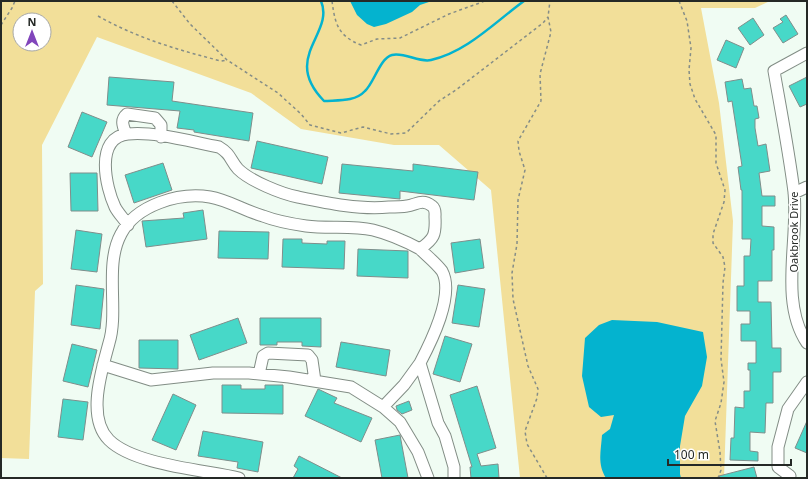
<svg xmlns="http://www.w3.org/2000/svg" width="808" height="479" font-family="'Noto Sans',sans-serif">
<rect width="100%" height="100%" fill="#f0fcf3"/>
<!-- green -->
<path fill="#f2df99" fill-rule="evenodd" d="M1,1H770L755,8H701L719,103L733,221L724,478H520L491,190L439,145H394L301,129L251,93L97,37L42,145L43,284L35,291L29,459L1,458ZM20,20H44V44H20Z"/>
<!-- water -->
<path fill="#04b3cf" d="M350,1H432L420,5L412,12L386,24L374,27L367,24L357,15Z
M612,320L657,322L703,332L707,357L702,386L685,416L680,446V474L681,478H606C597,464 601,451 602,435L610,429L614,415L601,417L589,407L582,376L585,338L599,325Z"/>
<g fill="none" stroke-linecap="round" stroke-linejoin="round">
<!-- stream -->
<path stroke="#04b3cf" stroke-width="2.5" d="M321,1C335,34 281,57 324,101C338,100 355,102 365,91C374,83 380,58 392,55C405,52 419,63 431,60C467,52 495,22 524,1"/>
</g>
<!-- building -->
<path fill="#47d8c8" stroke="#7f8e8b" d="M786,15L798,34L783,43L773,28L783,22L780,19Z
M753,18L764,35L750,45L738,28Z
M726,40L744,48L736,68L717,60Z
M109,77L174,82L172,101L253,113L249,141L194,132V130L177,128L180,111L107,105Z
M807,77V104L800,107L789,86Z
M742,79L744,89L751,88L754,106H757L759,118L755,119V128L758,146L766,144L770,171L759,173L762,196H775V206H762V226L774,227V250H772V281H758V302H771L772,348H781V372H773V403H766L765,433L750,432V451L758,452V461L730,460L731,438H734L735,407L744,408V391H750V370H748V363H756V341H741V324H750V311H737V286H744V256H750L751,239H742V190H741L738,167L742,166L732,101L728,102L725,82Z
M82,112L107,122L92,157L68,147Z
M257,141L328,157L322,184L251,168Z
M163,163L172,190L134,203L125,175Z
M342,164L413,171V164L478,172L474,200L400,191V199L339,193Z
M70,173H97L98,211H71Z
M203,210L207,239L146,247L142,221L184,218L183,213Z
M76,230L102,234L97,272L71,269Z
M219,231L269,232L268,259L218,258Z
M283,239H302V243L327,244V241H345L344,269L282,267Z
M480,239L484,268L455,273L451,243Z
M358,249L408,251V278L357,276Z
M76,285L104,289L100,329L71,325Z
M458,285L485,289L479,327L452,323Z
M238,318L247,343L199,360L190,335Z
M260,318H321V347L302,346V342H277V345H260Z
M445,336L472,344L460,382L433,374Z
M139,340H178V369L139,368Z
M341,342L390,350L386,376L336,367Z
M72,344L97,350L88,387L63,381Z
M222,385H241V389H265V385H283V414L222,413Z
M477,386L496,448L477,454L481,466L498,464L499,478H471L470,467H472L450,395Z
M318,389L337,398L334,403L372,418L361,442L305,416Z
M173,394L196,405L176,450L152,440Z
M63,399L88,402L83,440L58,437Z
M409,401L412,410L402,414L397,410L396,406Z
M807,421V453L795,448Z
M203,431L263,442L258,472L237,468L238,462L198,456Z
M400,435L408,478H382L375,440Z
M299,456L342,478H293L298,469L294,466Z
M754,467L757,478H720L719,476Z"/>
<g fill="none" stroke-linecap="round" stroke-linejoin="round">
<defs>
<path id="minor" d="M807,53L774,71C781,111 789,152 794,192C799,239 779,302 807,343
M126,134C123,126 120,120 127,114L155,118L161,125V137
M794,193L807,187
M128,225C124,219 118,213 115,207C106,188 94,137 128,134C154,131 192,142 219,147C231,154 230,160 238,169C250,181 282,194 298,197C327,203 360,210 389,207C395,207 401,207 407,206C416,205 422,198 432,206C436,209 435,213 435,217C436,235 434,239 420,249C405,241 389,234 373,230C352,225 328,229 306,226C292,224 276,221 263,216C245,211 228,200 210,197C179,192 136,205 121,234C104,265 119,311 109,343C102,370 86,417 109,440C134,465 205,470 239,478
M420,249C427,256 436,263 442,271C455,295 431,342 420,363L438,423L445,436L454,467V478
M103,365L151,380L213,373H249L289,377L351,387L383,407L400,422L418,452L428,478
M259,374L263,356L268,353L308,355L312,360L315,381
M383,407L404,385L420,363
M790,476L778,467V447L788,409L807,382"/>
</defs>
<!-- minor casing -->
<use href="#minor" stroke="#828d85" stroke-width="13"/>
<!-- path -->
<path stroke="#858d87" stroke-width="1.5" stroke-dasharray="3 3" stroke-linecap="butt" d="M172,1L190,24L227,60L278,93L301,114L310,125L341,133L363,127L391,134L406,133L439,101L456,90L543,23L548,17
M332,1C335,24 338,36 361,45L377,39L400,38L449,14L485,1
M679,1L687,21L691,48L689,70L690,84L695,99L716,135V163L725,190L724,202L713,234V243L723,257L725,267L723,283L721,359L724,382L721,403L715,421L720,452L721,470L718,478
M98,16C137,38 178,50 221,61L227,60
M1,25L12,8L15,1
M547,478L527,444L525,431L537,398L538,389L528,366L513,299L512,273L517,244L518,200L525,170L519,151L518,141L541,101L540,74L551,32L548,17L550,1"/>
<!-- minor -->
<use href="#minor" stroke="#fff" stroke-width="11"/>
</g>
<g text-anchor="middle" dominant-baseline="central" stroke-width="3" stroke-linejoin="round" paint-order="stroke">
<!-- street labels -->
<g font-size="11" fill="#252926" stroke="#fff">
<text transform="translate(793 232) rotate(-90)">Oakbrook Drive</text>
</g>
</g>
<!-- border -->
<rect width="808" height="479" fill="none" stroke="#252926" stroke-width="4"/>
<!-- north arrow -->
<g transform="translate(32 32)"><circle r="19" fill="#ffffff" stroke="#a8a9a8"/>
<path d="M0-3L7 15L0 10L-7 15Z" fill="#8145bb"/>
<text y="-6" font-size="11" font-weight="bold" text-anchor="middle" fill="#252926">N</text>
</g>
<!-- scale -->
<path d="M668 459v6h123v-6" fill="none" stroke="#252926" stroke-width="2"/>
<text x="674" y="459" font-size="12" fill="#252926" stroke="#ffffff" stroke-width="3" paint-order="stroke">100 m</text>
</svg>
